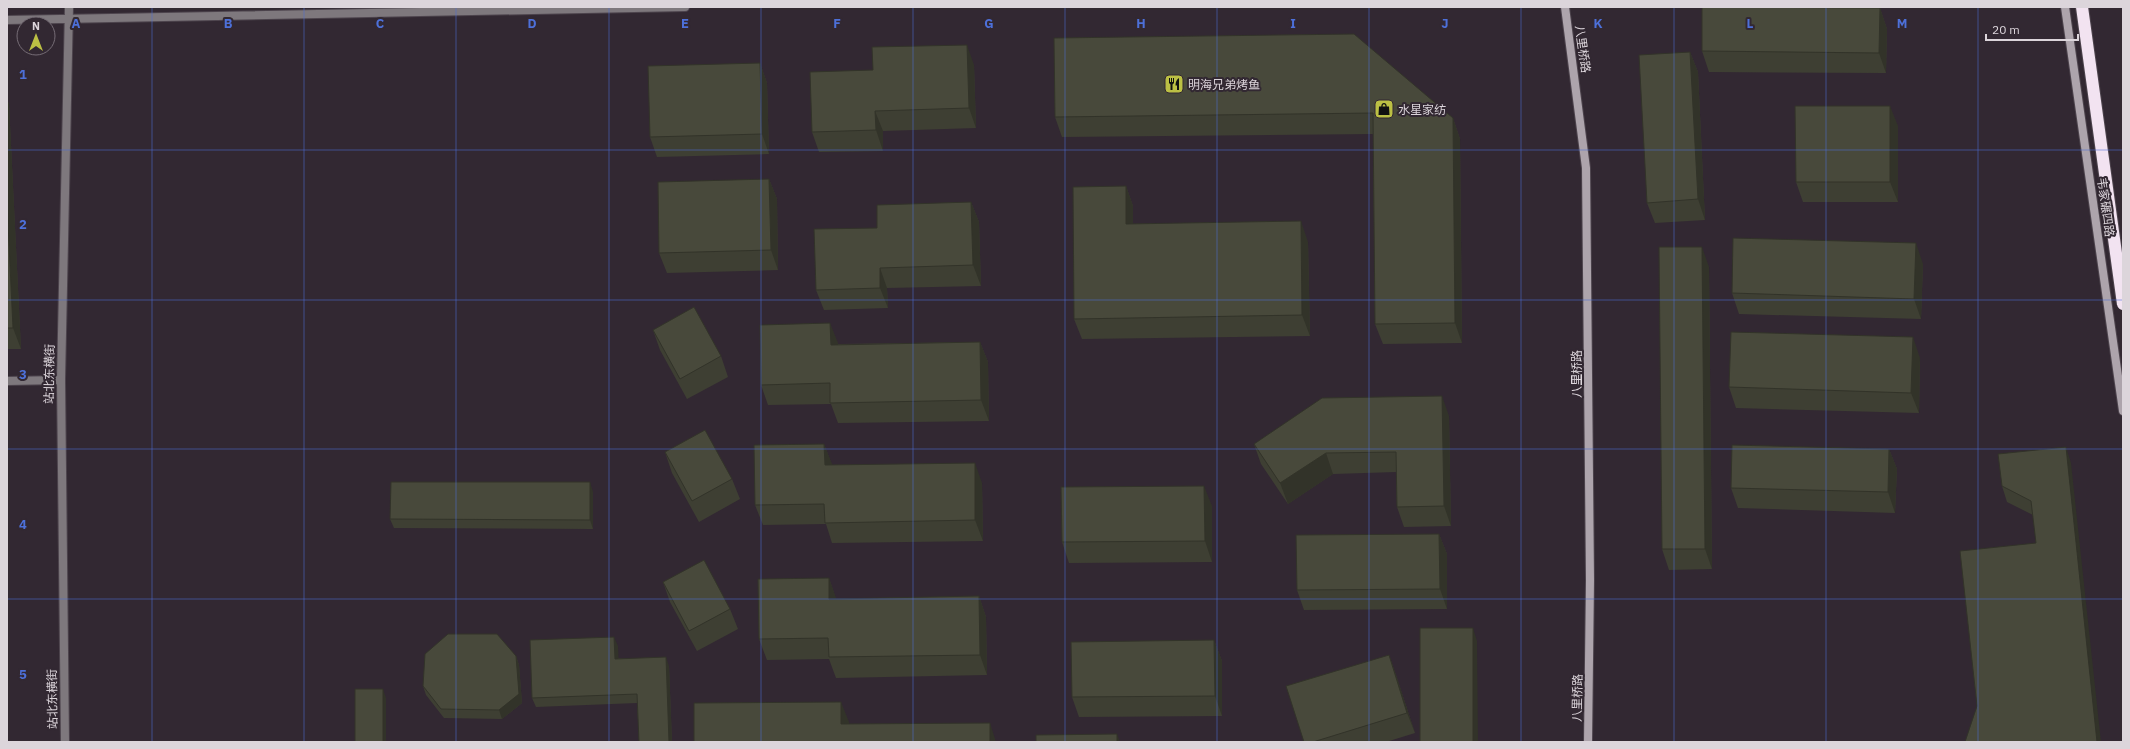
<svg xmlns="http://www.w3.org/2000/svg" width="2130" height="749" font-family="'IBM Plex Sans','Noto Sans SC',sans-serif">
<rect width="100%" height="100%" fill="#322832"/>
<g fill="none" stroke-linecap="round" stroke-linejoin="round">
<defs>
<path id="street" d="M7,20L685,7
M7,381L61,380
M65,742L61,380L69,7"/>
<path id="secondary" d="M1565,7L1586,168L1590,580L1588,742
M2065,7L2123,411"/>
</defs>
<!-- street casing -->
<use href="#street" stroke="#4d444d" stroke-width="10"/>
<!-- secondary casing -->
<use href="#secondary" stroke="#4d444d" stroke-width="10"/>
<!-- street -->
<use href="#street" stroke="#7e787d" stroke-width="8"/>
<!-- secondary -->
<use href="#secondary" stroke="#ada4ac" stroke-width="8"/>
<defs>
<path id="highway-bridge" d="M2082,7L2123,304"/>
</defs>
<!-- highway-bridge casing -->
<use href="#highway-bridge" stroke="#4d444d" stroke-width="14" stroke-linecap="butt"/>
<!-- highway-bridge -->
<use href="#highway-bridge" stroke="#f2e3f1" stroke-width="12"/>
</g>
<!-- wall -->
<path fill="#3e3f33" d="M1880,8L1887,29L1886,73L1709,72L1702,51Z
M1054,38L1453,118L1460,139L1462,343L1383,344L1375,324L1373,134L1062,137L1055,117Z
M1690,52L1698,72L1705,220L1655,223L1647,203Z
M760,63L767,83L769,154L657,157L650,137Z
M974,65L976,128L883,131V151L819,152L812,132L873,70Z
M7,100L9,104L21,349H7Z
M1898,126V202H1803L1796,182Z
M769,179L777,199L778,270L667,273L659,253Z
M1126,186L1133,206V224L1308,242L1310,336L1082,339L1074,319Z
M971,202L979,222L981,286L887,288L888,308L824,310L816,290L877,228Z
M1923,264L1921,319L1739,314L1732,293Z
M1709,267L1712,569L1669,570L1662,549Z
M653,330L721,356L728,377L687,399L660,350Z
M980,342L988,362L989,421L838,423L831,404L768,405L761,385L838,343V344Z
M1920,358L1919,413L1736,408L1729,387Z
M1449,416L1451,526L1404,527L1397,507L1396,472L1333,474L1288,504L1261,464L1254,444Z
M824,444L832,465L982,483L983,541L832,543L826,524L763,525L755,505Z
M1889,449L1897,469L1895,513L1738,508L1731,488Z
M665,452L732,479L740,499L699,522L672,473Z
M2071,463L2036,543L2033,515L2007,502L2002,486Z
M593,492V529L394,528L390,519Z
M1212,506V562L1069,563L1062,542Z
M1439,534L1447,554V609L1304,610L1297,590Z
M829,578L836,599L979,596L986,617L987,675L836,678L829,659L767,660L759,639Z
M663,582L730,609L738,629L697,651L670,602Z
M1214,640L1222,661V716L1079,717L1072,697Z
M618,646V658L669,666L672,742H639L637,703L536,707L532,698Z
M1389,655L1396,675L1415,733L1386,742H1304Z
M516,656L519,665L522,703L502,719L444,718L426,695L423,686Z"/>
<!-- shaded-wall -->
<path fill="#323329" d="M1880,8L1887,29L1886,73L1879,53Z
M967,45L974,65L976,128L969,108Z
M1690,52L1698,72L1705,220L1698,199Z
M760,63L767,83L769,154L762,134Z
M7,100L9,104L21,349L13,328L7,202Z
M1890,106L1898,126V202L1890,182Z
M875,111L883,131V151L876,130Z
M1453,118L1460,139L1462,343L1455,323Z
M769,179L777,199L778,270L771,250Z
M1126,186L1133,206V244L1126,224Z
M971,202L979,222L981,286L973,265Z
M1301,221L1308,242L1310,336L1302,315Z
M1916,243L1923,264L1921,319L1914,299Z
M1702,247L1709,267L1712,569L1705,549Z
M880,268L887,288L888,308L880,288Z
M830,323L838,343V365L831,345Z
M1913,337L1920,358L1919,413L1911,393Z
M980,342L988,362L989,421L981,400Z
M1442,396L1449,416L1451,526L1444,506Z
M824,444L832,464V485L825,465Z
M2066,447L2071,463L2101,742H2097Z
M1889,449L1897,469L1895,513L1888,492Z
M1326,453L1333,474L1288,504L1280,483Z
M975,463L982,483L983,541L975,520Z
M590,482L593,492V529L590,520Z
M1204,486L1212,506V562L1205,541Z
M1439,534L1447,554V609L1440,589Z
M829,578L836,598L837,620L829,599Z
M979,596L986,617L987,675L980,655Z
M1473,628L1477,641L1478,742H1473Z
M614,637L618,646L619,668L615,659Z
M1214,640L1222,661V716L1215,696Z
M1389,655L1396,675L1415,733L1407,713Z
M516,656L519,665L522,703L502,719L499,710Z
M666,657L669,666L672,742H669Z
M383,689L386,698V742H383Z
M841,702L849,722V742L841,724Z
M990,723L996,742H990Z
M1117,734L1120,742H1117Z"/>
<!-- building -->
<path fill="#48493b" stroke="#323329" d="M1702,7L1880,8L1879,53L1702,51Z
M1354,34L1453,118L1455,323L1375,324L1373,113L1055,117L1054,38Z
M967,45L969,108L875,111L876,130L812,132L810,72L873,70L872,47Z
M1690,52L1698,199L1647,203L1639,55Z
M760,63L762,134L650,137L648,66Z
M1795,106H1890V182H1796Z
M769,179L771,250L659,253L658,182Z
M1126,186V224L1301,221L1302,315L1074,319L1073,187Z
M7,202L13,328H7Z
M971,202L973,265L880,268V288L816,290L814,229L877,228V205Z
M1733,238L1916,243L1914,299L1732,293Z
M1659,247H1702L1705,549H1662Z
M694,307L721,356L680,379L653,330Z
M830,323L831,345L980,342L981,400L830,403V383L761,385L760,325Z
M1731,332L1913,337L1911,393L1729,387Z
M1442,396L1444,506L1397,507L1396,452L1326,453L1280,483L1254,444L1322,398Z
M705,430L732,479L692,501L665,452Z
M824,444L825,465L975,463V520L825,523L824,504L755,505L754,445Z
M1732,445L1889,449L1888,492L1731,488Z
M2066,447L2097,742H1965L1977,706L1960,551L2036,543L2031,501L2002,486L1998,454Z
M391,482H590V520L390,519Z
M1204,486L1205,541L1062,542L1061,487Z
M1439,534L1440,589L1297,590L1296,535Z
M704,560L730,609L689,631L663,582Z
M829,578V599L979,596L980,655L829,657L828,638L759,639L758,579Z
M1420,628H1473V742H1420Z
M448,634H497L516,656L519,694L499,710L441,709L423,686L425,654Z
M614,637L615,659L666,657L669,742H639L637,694L532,698L530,640Z
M1214,640L1215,696L1072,697L1071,642Z
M1389,655L1407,713L1313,742H1304L1286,686Z
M355,689H383V742H355Z
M841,702V724L990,723V742H694V703Z
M1117,734V742H1036V735Z"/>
<!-- grid -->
<path fill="none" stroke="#4d70d9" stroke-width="1" stroke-opacity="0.55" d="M152,7V742M304,7V742M456,7V742M609,7V742M761,7V742M913,7V742M1065,7V742M1217,7V742M1369,7V742M1521,7V742M1674,7V742M1826,7V742M1978,7V742M7,150H2123M7,300H2123M7,449H2123M7,599H2123"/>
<!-- icons -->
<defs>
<symbol id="restaurant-square" viewBox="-11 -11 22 22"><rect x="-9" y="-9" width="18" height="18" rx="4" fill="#bcc044" stroke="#322832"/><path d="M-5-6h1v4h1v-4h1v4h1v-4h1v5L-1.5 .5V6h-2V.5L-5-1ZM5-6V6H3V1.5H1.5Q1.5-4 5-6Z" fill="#111"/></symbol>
<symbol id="shop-square" viewBox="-11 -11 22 22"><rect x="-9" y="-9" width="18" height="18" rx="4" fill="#bcc044" stroke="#322832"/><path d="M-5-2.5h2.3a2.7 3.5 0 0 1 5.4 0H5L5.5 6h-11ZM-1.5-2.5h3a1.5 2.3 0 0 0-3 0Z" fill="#111"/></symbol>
</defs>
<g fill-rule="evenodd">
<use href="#restaurant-square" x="1163" y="73" width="22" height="22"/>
<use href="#shop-square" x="1373" y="98" width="22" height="22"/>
</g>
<g text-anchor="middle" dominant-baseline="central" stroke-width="4" stroke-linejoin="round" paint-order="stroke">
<!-- street labels -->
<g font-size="12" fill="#dcd5db" stroke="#322832">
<text transform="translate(1583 49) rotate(82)">八里桥路</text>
<text transform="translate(2106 207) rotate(82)">韦家碾四路</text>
<text transform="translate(49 374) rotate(-89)">站北东横街</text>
<text transform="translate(1576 374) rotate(-90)">八里桥路</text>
<text transform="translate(1577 698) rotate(-89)">八里桥路</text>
<text transform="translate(52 699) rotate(-91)">站北东横街</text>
</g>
<!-- poi labels -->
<g font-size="12" fill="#dcd5db" stroke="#322832" text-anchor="start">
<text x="1188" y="84">明海兄弟烤鱼</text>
<text x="1398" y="109">水星家纺</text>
</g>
</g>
<g font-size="13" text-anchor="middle" font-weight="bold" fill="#4d70d9" stroke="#322832" stroke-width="4" stroke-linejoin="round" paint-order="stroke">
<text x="76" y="28">A</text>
<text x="228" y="28">B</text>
<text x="380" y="28">C</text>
<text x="532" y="28">D</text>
<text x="685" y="28">E</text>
<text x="837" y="28">F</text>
<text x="989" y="28">G</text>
<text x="1141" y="28">H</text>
<text x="1293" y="28">I</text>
<text x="1445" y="28">J</text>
<text x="1598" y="28">K</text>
<text x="1750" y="28">L</text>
<text x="1902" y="28">M</text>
<text x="23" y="79">1</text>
<text x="23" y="229">2</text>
<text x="23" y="379">3</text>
<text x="23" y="529">4</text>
<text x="23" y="679">5</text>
</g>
<!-- border -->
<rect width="2130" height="749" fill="none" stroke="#dcd5db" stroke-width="16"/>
<!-- north arrow -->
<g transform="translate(36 36)"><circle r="19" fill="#322832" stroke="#766d76"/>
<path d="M0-3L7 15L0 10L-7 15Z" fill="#bcc044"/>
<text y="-6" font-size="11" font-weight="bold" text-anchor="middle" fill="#dcd5db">N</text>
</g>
<!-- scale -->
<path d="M1986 34v6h92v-6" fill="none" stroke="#dcd5db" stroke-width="2"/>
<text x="1992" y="34" font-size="12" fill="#dcd5db" stroke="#322832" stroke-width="3" paint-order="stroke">20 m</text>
</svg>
